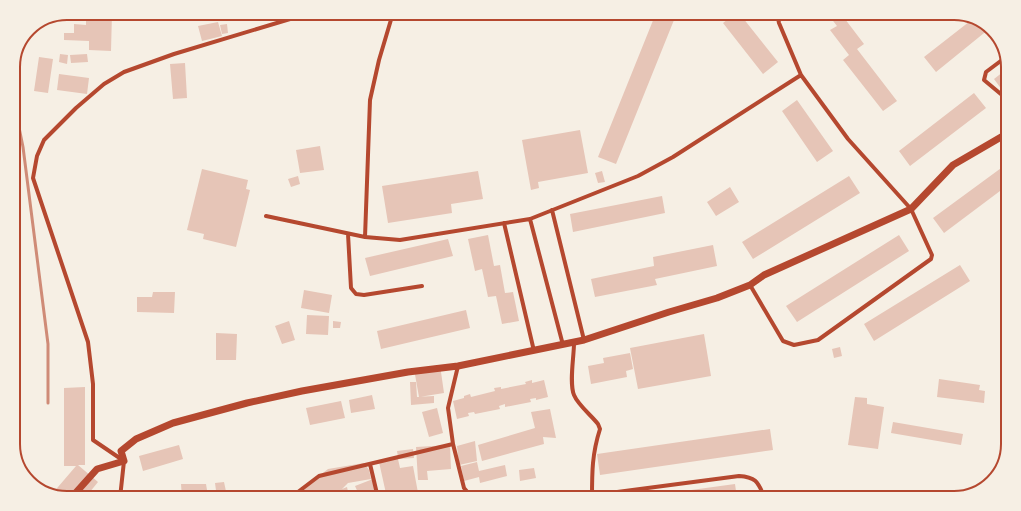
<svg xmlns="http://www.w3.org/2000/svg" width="1021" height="511" font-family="'Work Sans',sans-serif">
<rect width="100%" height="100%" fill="#f6efe4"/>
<!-- building -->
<path fill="#e6c5b7" d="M96,13H112L111,51L89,50V41L64,40V33H74V24L86,25V20H96Z
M656,13L674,20L616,164L598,157Z
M736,13H739L778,62L763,74L723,23Z
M827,13H848L850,15L845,19L864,44L857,49L897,101L883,111L843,60L849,55L830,30L837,26Z
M974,18H978L989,29L936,72L924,57Z
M218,22L222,36L202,41L198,26Z
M227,24L228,33L222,34L220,25Z
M60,54L68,55L67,64L59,62Z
M87,54L88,62L71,63L70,55Z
M39,57L53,59L48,93L34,91Z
M185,63L187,98L173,99L170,64Z
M1008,68V92L1005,94L994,79Z
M59,74L89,78L87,94L57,90Z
M974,93L986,108L910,166L899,151Z
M797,100L833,151L817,162L782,111Z
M580,130L588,173L538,182L539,188L531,190L522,140Z
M320,146L324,170L300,173L296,150Z
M1008,163V185L944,233L933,218Z
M202,169L248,180L246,189L250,190L236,247L203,239L204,234L187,230Z
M478,171L483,199L451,204L452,213L388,223L382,186Z
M602,171L605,182L598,183L595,173Z
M298,176L300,184L291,187L288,179Z
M849,176L860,193L753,259L742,242Z
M730,187L739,202L716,216L707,202Z
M662,196L665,213L573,232L570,214Z
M488,235L494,266L500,265L505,293L513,292L519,321L502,324L496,296L488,297L482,269L475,271L468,239Z
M899,235L909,251L797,322L786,306Z
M448,239L453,256L370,276L365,258Z
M713,245L717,266L655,279L657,285L595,297L591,279L654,266L653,257Z
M960,265L970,281L874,341L864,324Z
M304,290L332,295L329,313L301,308Z
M153,292H175L174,313L137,312V297H152Z
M466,310L470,328L381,349L377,331Z
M307,315L329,316L328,335L306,334Z
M289,321L295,340L282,344L275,326Z
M333,321L341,322L340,328H333Z
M216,333L237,334L236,360H216Z
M704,334L711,376L638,389L630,348Z
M840,347L842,356L834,358L832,349Z
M630,353L633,369L626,371L627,377L591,384L588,366L604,363L603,358Z
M440,365L444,393L419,397L414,369Z
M939,379L980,385L979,390L985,391L984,403L937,397Z
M532,380V383L544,380L548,397L536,400V398L530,399L531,402L505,407V404L499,406L500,409L475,414L474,412L468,413L469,416L457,419L453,401L464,398V396L470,394L471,397L495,391L494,388L501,387V389L526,384L525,382Z
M410,382H416L417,397H415L434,396V403L411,405Z
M85,387V465H78L98,482L85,498H67L52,494L76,466H64V388Z
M372,395L375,409L351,413L349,400Z
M855,397L867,398V404L884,407L878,449L848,445Z
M341,401L345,418L310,425L306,408Z
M437,408L443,433L429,437L422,412Z
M550,409L556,438L543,437L544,444L482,461L478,445L535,428L531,412Z
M893,422L963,434L961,445L891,433Z
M770,429L773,450L600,475L597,454Z
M475,441L477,461L459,465L457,446Z
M179,445L183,459L143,471L139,456Z
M450,445L451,469L427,471L428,480H418L416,447Z
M413,449L414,458L398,459L400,468L413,466L419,498H387L379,462L398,457L397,451Z
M477,462L479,471L505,465L507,476L480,483L479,477L464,481L461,466Z
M364,463L369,470L371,479L348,483L342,489L347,487L349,496L346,498H291L328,469Z
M534,468L536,478L520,481L519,470Z
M373,479L377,491L360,497L355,486Z
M224,482L227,496L217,498L215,483Z
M181,484H206L207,490H215L216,498H182Z
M735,484L737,498H640V497Z"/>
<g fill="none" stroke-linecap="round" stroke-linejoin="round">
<!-- minor -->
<path stroke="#b5482f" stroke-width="4" d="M1006,57L986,72L984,80L1008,100
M552,210L584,340
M266,216L365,237L400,240L530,219
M504,223L534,351
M348,234L351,288L356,294L364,295L422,286
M365,237L370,100L379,60L393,13
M750,285L783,341L794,345L818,340L931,259L932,255L911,209L848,139L801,75L779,23L777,13
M574,343C574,357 569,383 574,395C578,405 591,415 598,424L600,429C592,454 592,472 592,498
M563,345L530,219L638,176L673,157L801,75
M458,366L448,408L453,444L464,488L470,495L479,498
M370,464L378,498
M120,498L124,461L93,440V384L88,342L33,178L37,156L44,140L76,108L104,84L124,72L174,54L310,13
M290,498L319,476L453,444
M463,498L470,495
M595,498L602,494L739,476C757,477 758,483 765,498"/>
<!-- tertiary -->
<path stroke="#b5482f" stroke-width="7" d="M71,498L97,469L124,461L121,451L136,439L173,423L247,403L302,391L408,372L458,366L584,340L669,312L717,298L750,285L764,275L911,209L953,165L1008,133"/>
<!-- rail -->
<path stroke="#cf8b77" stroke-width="3" d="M13,98L23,147L48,344V403"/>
</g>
<!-- crop -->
<path d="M0 0H1021V511H0ZM67 20H954A47 47 0 0 1 1001 67V444A47 47 0 0 1 954 491H67A47 47 0 0 1 20 444V67A47 47 0 0 1 67 20Z" fill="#f6efe4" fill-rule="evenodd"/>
<path fill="none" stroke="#b5482f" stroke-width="2" d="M67 20H954A47 47 0 0 1 1001 67V444A47 47 0 0 1 954 491H67A47 47 0 0 1 20 444V67A47 47 0 0 1 67 20Z"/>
</svg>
